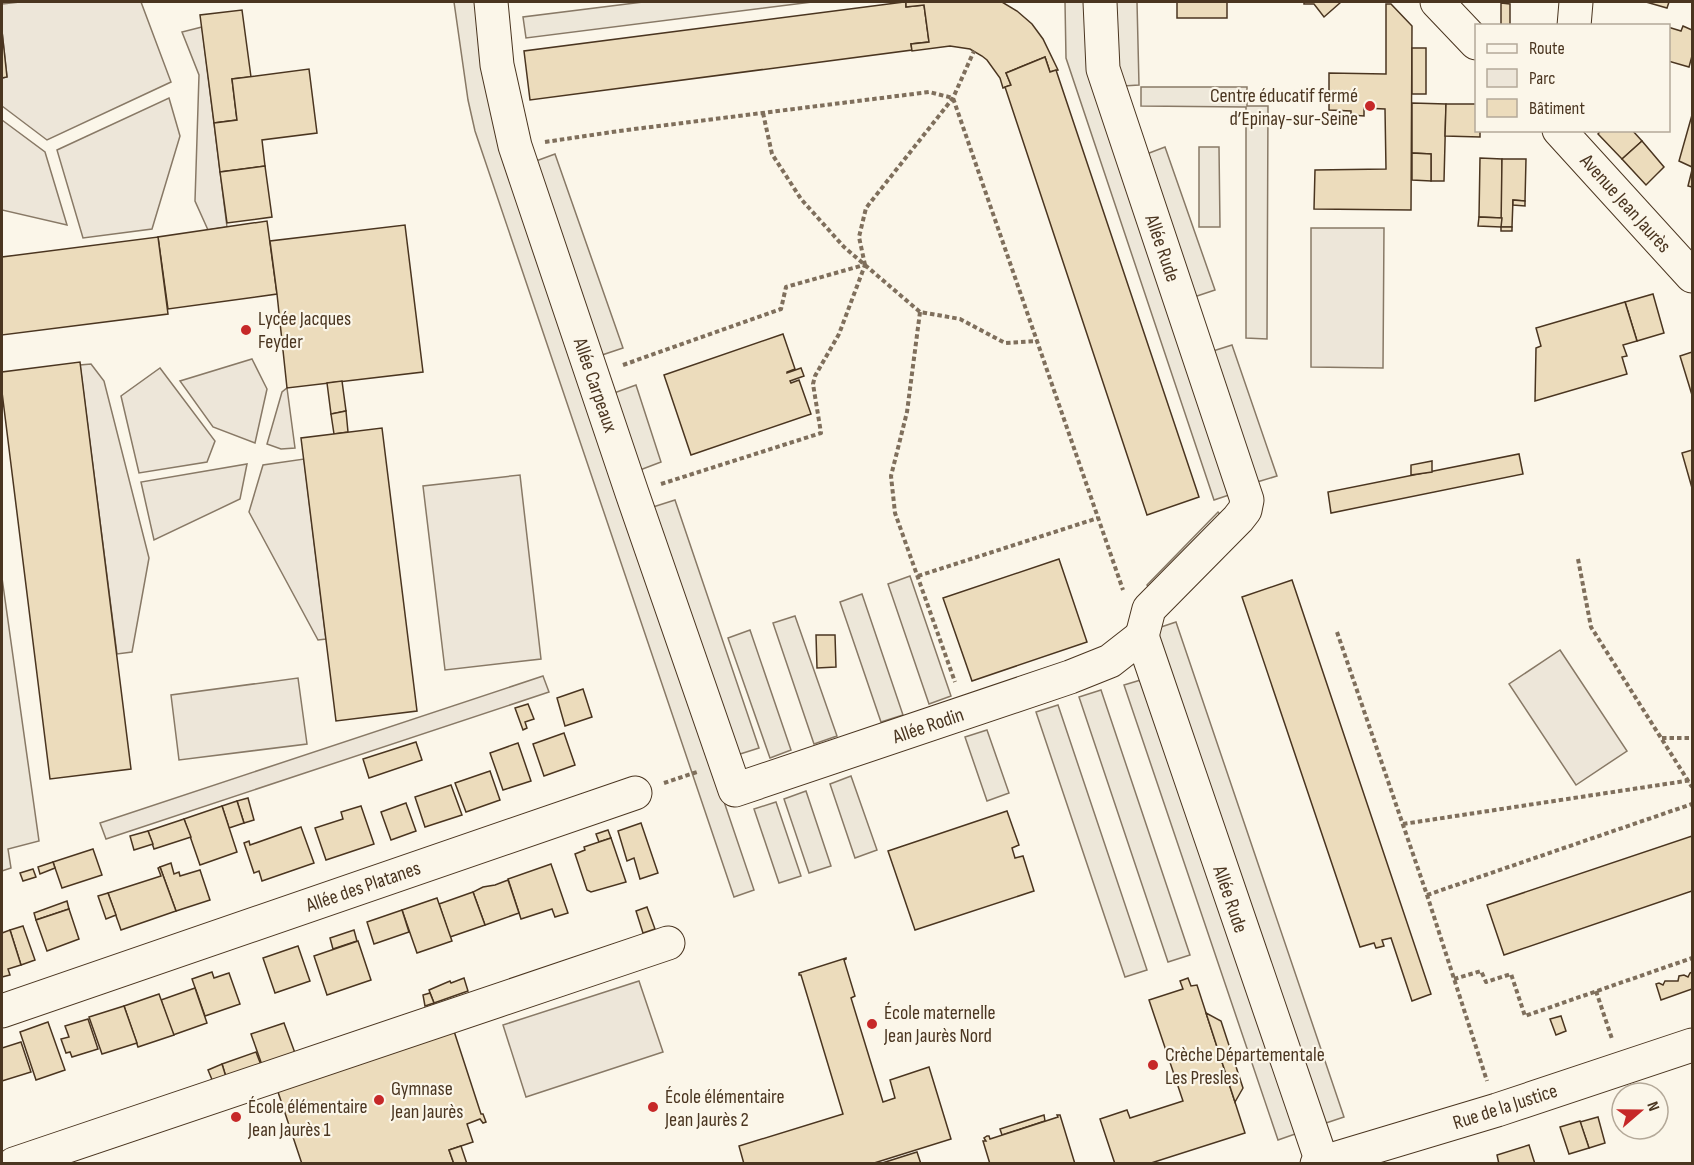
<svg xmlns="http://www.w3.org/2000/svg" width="1694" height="1165" viewBox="0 0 1694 1165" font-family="'Sofia Sans Condensed',sans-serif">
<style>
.green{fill:#ede6d9;stroke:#887966;stroke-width:1.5}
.parking{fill:#ede7d9;stroke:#887966;stroke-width:1.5}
.building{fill:#ecdcbc;stroke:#4a3520;stroke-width:1.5}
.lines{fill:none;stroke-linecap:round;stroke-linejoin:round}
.minor-casing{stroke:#4a3520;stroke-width:35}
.path{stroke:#7f6f5c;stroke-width:4;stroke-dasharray:4.5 3;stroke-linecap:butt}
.minor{stroke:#fbf6e9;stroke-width:33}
.poi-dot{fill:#c62828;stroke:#fbf6e9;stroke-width:2}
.labels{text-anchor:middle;stroke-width:4.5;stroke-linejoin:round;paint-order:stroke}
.poi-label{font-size:20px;fill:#4a3520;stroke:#fbf6e9;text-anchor:start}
.street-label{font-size:20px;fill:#4a3520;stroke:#fbf6e9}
</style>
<rect width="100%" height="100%" fill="#fbf6e9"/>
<g class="green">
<polygon points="20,2 141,2 171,82 47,140 2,106 2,78 7,77 2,31 2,4"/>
<polygon points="202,27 227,227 208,230 195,201 199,75 182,32"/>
<polygon points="169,98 180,136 152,229 83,238 57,150"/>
<polygon points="2,120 45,152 67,225 2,210"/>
<polygon points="1311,228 1384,228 1383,368 1311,367"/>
<polygon points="252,359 267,389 255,443 213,427 180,381"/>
<polygon points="91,364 104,381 149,558 132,652 117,654 80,365"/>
<polygon points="160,368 215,441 207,462 139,473 121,396"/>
<polygon points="287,388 295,448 281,449 267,444 282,392"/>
<polygon points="304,459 326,639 318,640 249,512 263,465"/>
<polygon points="247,464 240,499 154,540 141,482"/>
<polygon points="520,475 541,659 445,670 423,486"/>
<polygon points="1560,650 1627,751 1576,785 1509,684"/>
<polygon points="543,676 549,692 106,839 100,823"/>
<polygon points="298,678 307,744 179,760 171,695"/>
<polygon points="639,981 663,1052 526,1097 503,1025"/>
</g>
<g class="parking">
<polygon points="454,2 477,2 494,124 754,890 734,897 475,131 468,100"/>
<polygon points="643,2 812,2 526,38 523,17"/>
<polygon points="1065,2 1087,2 1232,494 1214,500 1066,58"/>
<polygon points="1114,2 1137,2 1139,85 1123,86 1115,63"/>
<polygon points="1141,87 1247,87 1247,106 1268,106 1267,339 1246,338 1246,107 1141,106"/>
<polygon points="1165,147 1215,290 1194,297 1144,155"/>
<polygon points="1199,147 1219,147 1220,227 1199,227"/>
<polygon points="555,154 623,348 602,355 536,161"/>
<polygon points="1232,345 1277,476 1257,482 1213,351"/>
<polygon points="636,385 661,462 640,470 614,393"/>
<polygon points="675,500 759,748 737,755 653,507"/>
<polygon points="1218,512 1225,520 1154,592 1147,585"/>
<polygon points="910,576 951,696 929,704 888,584"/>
<polygon points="2,578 39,841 8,849 11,868 2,871"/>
<polygon points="862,594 903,715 881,722 840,602"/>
<polygon points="795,616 837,736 814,744 773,623"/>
<polygon points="1176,622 1344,1117 1323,1124 1155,629"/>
<polygon points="750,630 791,750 770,758 728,638"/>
<polygon points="1144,679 1298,1133 1278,1140 1124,685"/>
<polygon points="1101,690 1190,955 1168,962 1079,697"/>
<polygon points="1058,705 1147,970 1125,977 1036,712"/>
<polygon points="987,730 1009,793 987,801 965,737"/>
<polygon points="851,776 877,850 855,858 830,784"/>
<polygon points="806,791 831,866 809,873 784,799"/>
<polygon points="776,802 801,876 779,883 754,809"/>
</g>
<g class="building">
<polygon points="904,2 906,2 906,7 924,5 929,42 911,44 912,50 530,100 524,51"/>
<polygon points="906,2 1002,2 1017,11 1032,24 1043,39 1058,70 1050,72 1045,57 1006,73 1011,85 1003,88 1000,78 987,60 982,56 970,49 950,46 912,51 911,44 929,42 924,5 906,7"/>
<polygon points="1177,2 1235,2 1227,2 1227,18 1177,18"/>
<polygon points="1304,2 1341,2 1324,17 1314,4 1304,4"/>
<polygon points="1646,2 1669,2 1667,8"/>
<polygon points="1501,3 1510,4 1510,26 1501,26"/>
<polygon points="1386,4 1391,4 1412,26 1411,210 1314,209 1315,170 1386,169 1385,109 1364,108 1364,116 1351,115 1351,111 1329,110 1329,73 1386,74"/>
<polygon points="242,10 251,77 232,79 237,120 214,123 200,15"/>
<polygon points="1683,26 1692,30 1692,56 1689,67 1668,61 1668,27 1681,31"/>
<polygon points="2,31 7,77 2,78"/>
<rect x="1412" y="48" width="14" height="46"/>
<polygon points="1045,57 1050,72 1056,70 1199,497 1147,515 1005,87 1011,85 1006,73"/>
<polygon points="309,69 317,133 262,140 265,166 220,172 214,123 237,120 232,79"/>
<polygon points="1412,103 1446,104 1444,181 1431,181 1431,154 1412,153"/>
<polygon points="1446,104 1476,104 1476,130 1480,130 1480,137 1445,136"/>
<polygon points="1692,115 1692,167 1679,161"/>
<polygon points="1601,130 1632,130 1642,141 1622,159 1598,134"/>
<polygon points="1642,141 1664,167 1646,185 1622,159"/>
<polygon points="1412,153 1431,154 1431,181 1412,180"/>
<polygon points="1480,158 1502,159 1502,218 1479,217"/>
<polygon points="1502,159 1526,159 1525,201 1513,200 1512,227 1501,227"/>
<polygon points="265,166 272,217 227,223 220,172"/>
<polygon points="1692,170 1692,187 1688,186"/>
<polygon points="1513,200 1525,201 1525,206 1513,205"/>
<polygon points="1479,217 1502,218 1501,227 1478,226"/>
<polygon points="267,221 277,294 168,309 158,237"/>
<polygon points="405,225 423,372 287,388 277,294 270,241"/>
<rect x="1501" y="227" width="11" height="4"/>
<polygon points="158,237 168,314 2,335 2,257"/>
<polygon points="1653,294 1664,333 1637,341 1625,302"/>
<polygon points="1625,302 1637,341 1623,345 1627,356 1622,357 1627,374 1535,401 1536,348 1541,346 1536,328"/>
<polygon points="783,334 795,369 787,372 787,373 801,368 804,376 790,381 791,383 799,380 811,414 691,455 664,375"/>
<polygon points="1692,352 1692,395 1680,356"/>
<polygon points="80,362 131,769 50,779 2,392 2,372"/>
<polygon points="342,381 346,411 331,414 327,383"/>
<polygon points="346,411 348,432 334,434 331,414"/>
<polygon points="382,428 417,711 336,721 301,438"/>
<polygon points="1692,450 1692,488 1682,453"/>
<polygon points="1519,454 1523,474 1331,513 1328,492"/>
<polygon points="1432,461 1432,472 1411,475 1411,465"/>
<polygon points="1059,559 1087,642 972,681 943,598"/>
<polygon points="1292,580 1431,994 1412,1001 1391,938 1382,940 1384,946 1376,948 1374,943 1360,947 1242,597"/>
<polygon points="816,635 835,635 836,667 817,668"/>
<polygon points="583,689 592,717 565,726 557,698"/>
<polygon points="528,704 534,719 525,722 527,728 523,730 515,708"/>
<polygon points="564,733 575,765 544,776 533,744"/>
<polygon points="416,742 422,760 369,778 363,759"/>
<polygon points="518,743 531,781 503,790 490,753"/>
<polygon points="490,771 500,800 466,812 455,783"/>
<polygon points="451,785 462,815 425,827 415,797"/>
<polygon points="248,798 254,820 244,823 237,801"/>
<polygon points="237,801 244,823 229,828 222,806"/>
<polygon points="406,803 416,831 391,840 381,812"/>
<polygon points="222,806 237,852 200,865 184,819"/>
<polygon points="361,806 374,844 326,860 315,828 343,819 341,812"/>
<polygon points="1007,811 1019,845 1012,848 1015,858 1023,856 1034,891 915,930 888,851"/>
<polygon points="184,819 191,837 154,849 148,831"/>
<polygon points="641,823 658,873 640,879 634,858 627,861 618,831"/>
<polygon points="301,827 314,863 262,881 259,871 254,873 244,843 249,841 250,845"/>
<polygon points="608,830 611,838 599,842 596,834"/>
<polygon points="148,831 153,844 134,850 130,836"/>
<polygon points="1692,836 1692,891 1504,955 1487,905"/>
<polygon points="611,838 626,882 591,892 587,890 575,854 585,850 584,847"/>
<polygon points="93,849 102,875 62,888 53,862"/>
<polygon points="53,862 55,868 40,874 38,867"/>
<polygon points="171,863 174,874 179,872 180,876 200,870 210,900 176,911 160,867"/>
<polygon points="551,864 568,913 555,917 552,909 521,919 508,879"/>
<polygon points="160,867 176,911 121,930 108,893 161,876 158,868"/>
<polygon points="33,869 36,877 23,881 20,873"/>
<polygon points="508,880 519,913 485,925 473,892 483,887 495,885"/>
<polygon points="473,892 485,925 450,937 439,904"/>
<polygon points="108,893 116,915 106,919 98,896"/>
<polygon points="437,898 452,941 417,953 402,910"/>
<polygon points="67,901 69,909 36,920 34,913"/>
<polygon points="647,907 655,929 643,933 636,911"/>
<polygon points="69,909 79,939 47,951 36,920"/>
<polygon points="402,910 409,932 374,944 367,922"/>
<polygon points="23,926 35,960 21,965 10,930"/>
<polygon points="10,930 21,965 8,969 10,975 2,977 2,933"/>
<polygon points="354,930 357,941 333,949 330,938"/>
<polygon points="358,941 371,980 327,995 314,956"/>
<polygon points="298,946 310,981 275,993 263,958"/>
<polygon points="846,958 846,959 844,960 855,996 851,998 883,1102 895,1098 890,1080 929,1067 951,1139 871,1164 744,1164 739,1146 843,1114 801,975 799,975 799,973"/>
<polygon points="212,972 214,978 229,973 240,1004 205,1016 192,979"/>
<polygon points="1692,972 1692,989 1661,1000 1656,984 1659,983 1663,985 1665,981 1678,981 1679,976 1684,975 1688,977 1690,973"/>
<polygon points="464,978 468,991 434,1003 429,990 450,981 451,983"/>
<polygon points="1188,978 1191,986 1197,985 1245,1133 1148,1164 1115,1164 1100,1119 1127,1110 1130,1118 1183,1101 1149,1000 1183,989 1180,981"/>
<polygon points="195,988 207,1023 173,1035 161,1000"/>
<polygon points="430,993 434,1003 425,1006 423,995"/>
<polygon points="159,994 174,1035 138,1047 124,1006"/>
<polygon points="124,1006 137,1043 102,1054 89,1017"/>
<polygon points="1206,1013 1221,1021 1243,1088 1235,1102"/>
<polygon points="1561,1016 1566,1031 1556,1035 1550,1019"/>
<polygon points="88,1019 98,1049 72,1057 70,1052 66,1053 61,1039 69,1037 65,1026"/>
<polygon points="48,1022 65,1070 36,1080 20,1032"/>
<polygon points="284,1023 295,1053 262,1065 251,1034"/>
<polygon points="452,1025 481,1114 483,1114 486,1122 483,1123 480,1119 467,1124 473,1142 449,1150 454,1164 302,1164 276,1086"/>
<polygon points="21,1042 31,1072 2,1081 2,1048"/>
<polygon points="256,1052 261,1065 226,1077 222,1064"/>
<polygon points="222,1064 226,1077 213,1082 208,1070"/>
<polygon points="1044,1115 1045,1121 1002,1135 1000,1129"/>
<polygon points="1057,1115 1060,1115 1075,1164 990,1164 983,1141 986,1141 984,1138 987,1136 989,1136 990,1139 1058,1117"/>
<polygon points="1598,1117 1605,1143 1589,1148 1580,1122"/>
<polygon points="1580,1121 1589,1148 1569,1154 1560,1127"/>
<polygon points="1529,1145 1535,1164 1499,1164 1497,1155"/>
<polygon points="461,1146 467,1164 454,1164 449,1150"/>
<polygon points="917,1152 921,1164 879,1164"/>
</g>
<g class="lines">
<defs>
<g id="minor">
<polyline points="491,2 497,65 515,146 632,493 735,790 1070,677 1110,661 1142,636"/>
<polyline points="1100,2 1103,69 1247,500 1245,510 1238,519 1149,609 1142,636"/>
<polyline points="1437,2 1476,43"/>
<polyline points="1574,26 1576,2"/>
<polyline points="1559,130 1692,276"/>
<polyline points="1142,636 1322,1162"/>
<polyline points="2,1011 635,793"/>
<polyline points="14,1164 668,943"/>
<polyline points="1317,1164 1497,1110 1692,1045"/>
</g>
</defs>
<use href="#minor" class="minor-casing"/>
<g class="path">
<polyline points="763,113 772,154 801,199 844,247 865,265 859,237 866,208 953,98 974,51"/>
<polyline points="545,142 619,131 929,92 953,98 1123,590"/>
<polyline points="865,265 920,312 960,319 1005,343 1038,341"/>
<polyline points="920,312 907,412 891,476 895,513 955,682"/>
<polyline points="623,365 781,309 786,287 864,265"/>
<polyline points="661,484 821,433 813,384 815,376 839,334 865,265"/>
<polyline points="1578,559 1591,627 1692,787"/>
<polyline points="918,576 1098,518"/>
<polyline points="1337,632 1427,895 1487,1081"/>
<polyline points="1662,738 1692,738"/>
<polyline points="664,783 697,772"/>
<polyline points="1403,824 1692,780"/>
<polyline points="1427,895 1692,804"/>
<polyline points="1454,979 1481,971 1486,982 1511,974 1525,1016 1692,958"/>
<polyline points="1596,991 1612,1039"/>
</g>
<use href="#minor" class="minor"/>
</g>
<g class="poi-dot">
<circle cx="1370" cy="106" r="6"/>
<circle cx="246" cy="330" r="6"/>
<circle cx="872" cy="1024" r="6"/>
<circle cx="1153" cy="1065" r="6"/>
<circle cx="379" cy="1100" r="6"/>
<circle cx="653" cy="1107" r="6"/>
<circle cx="236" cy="1117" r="6"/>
</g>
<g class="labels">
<g class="poi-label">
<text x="1358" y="102" text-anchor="end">Centre éducatif fermé<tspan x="1358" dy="23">d’Epinay-sur-Seine</tspan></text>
<text x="258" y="325">Lycée Jacques<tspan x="258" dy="23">Feyder</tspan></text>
<text x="884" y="1019">École maternelle<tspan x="884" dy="23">Jean Jaurès Nord</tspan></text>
<text x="1165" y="1061">Crèche Départementale<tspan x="1165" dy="23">Les Presles</tspan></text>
<text x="391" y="1095">Gymnase<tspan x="391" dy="23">Jean Jaurès</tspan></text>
<text x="665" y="1103">École élémentaire<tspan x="665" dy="23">Jean Jaurès 2</tspan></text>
<text x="248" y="1113">École élémentaire<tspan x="248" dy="23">Jean Jaurès 1</tspan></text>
</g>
<g class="street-label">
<text transform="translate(1626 203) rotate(48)" y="7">Avenue Jean Jaurès</text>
<text transform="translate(1163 248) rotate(71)" y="7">Allée Rude</text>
<text transform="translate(596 385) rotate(71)" y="7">Allée Carpeaux</text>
<text transform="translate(928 725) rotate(-19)" y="7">Allée Rodin</text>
<text transform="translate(363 886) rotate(-19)" y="7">Allée des Platanes</text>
<text transform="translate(1231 899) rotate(71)" y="7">Allée Rude</text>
<text transform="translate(1505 1106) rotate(-18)" y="7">Rue de la Justice</text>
</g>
</g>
<rect width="1694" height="1165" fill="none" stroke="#4a3520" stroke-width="6"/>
<rect x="1475" y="24" width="195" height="108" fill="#fbf6e9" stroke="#b4a999" stroke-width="1.5"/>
<rect x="1487" y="44" width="30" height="9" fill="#fbf6e9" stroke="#b4a999" stroke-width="1.5"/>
<text x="1529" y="54" font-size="18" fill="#4a3520">Route</text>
<rect x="1487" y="69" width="30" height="18" fill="#ede6d9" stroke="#b4a999" stroke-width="1.5"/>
<text x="1529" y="84" font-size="18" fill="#4a3520">Parc</text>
<rect x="1487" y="99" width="30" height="18" fill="#ecdcbc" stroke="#b4a999" stroke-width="1.5"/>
<text x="1529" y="114" font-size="18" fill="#4a3520">Bâtiment</text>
<g transform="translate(1640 1111) rotate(70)"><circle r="28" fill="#fbf6e9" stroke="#b4a999" stroke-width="1.5"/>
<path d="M0-4.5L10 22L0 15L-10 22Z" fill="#c62828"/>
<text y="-9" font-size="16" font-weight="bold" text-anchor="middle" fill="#4a3520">N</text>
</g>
</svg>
